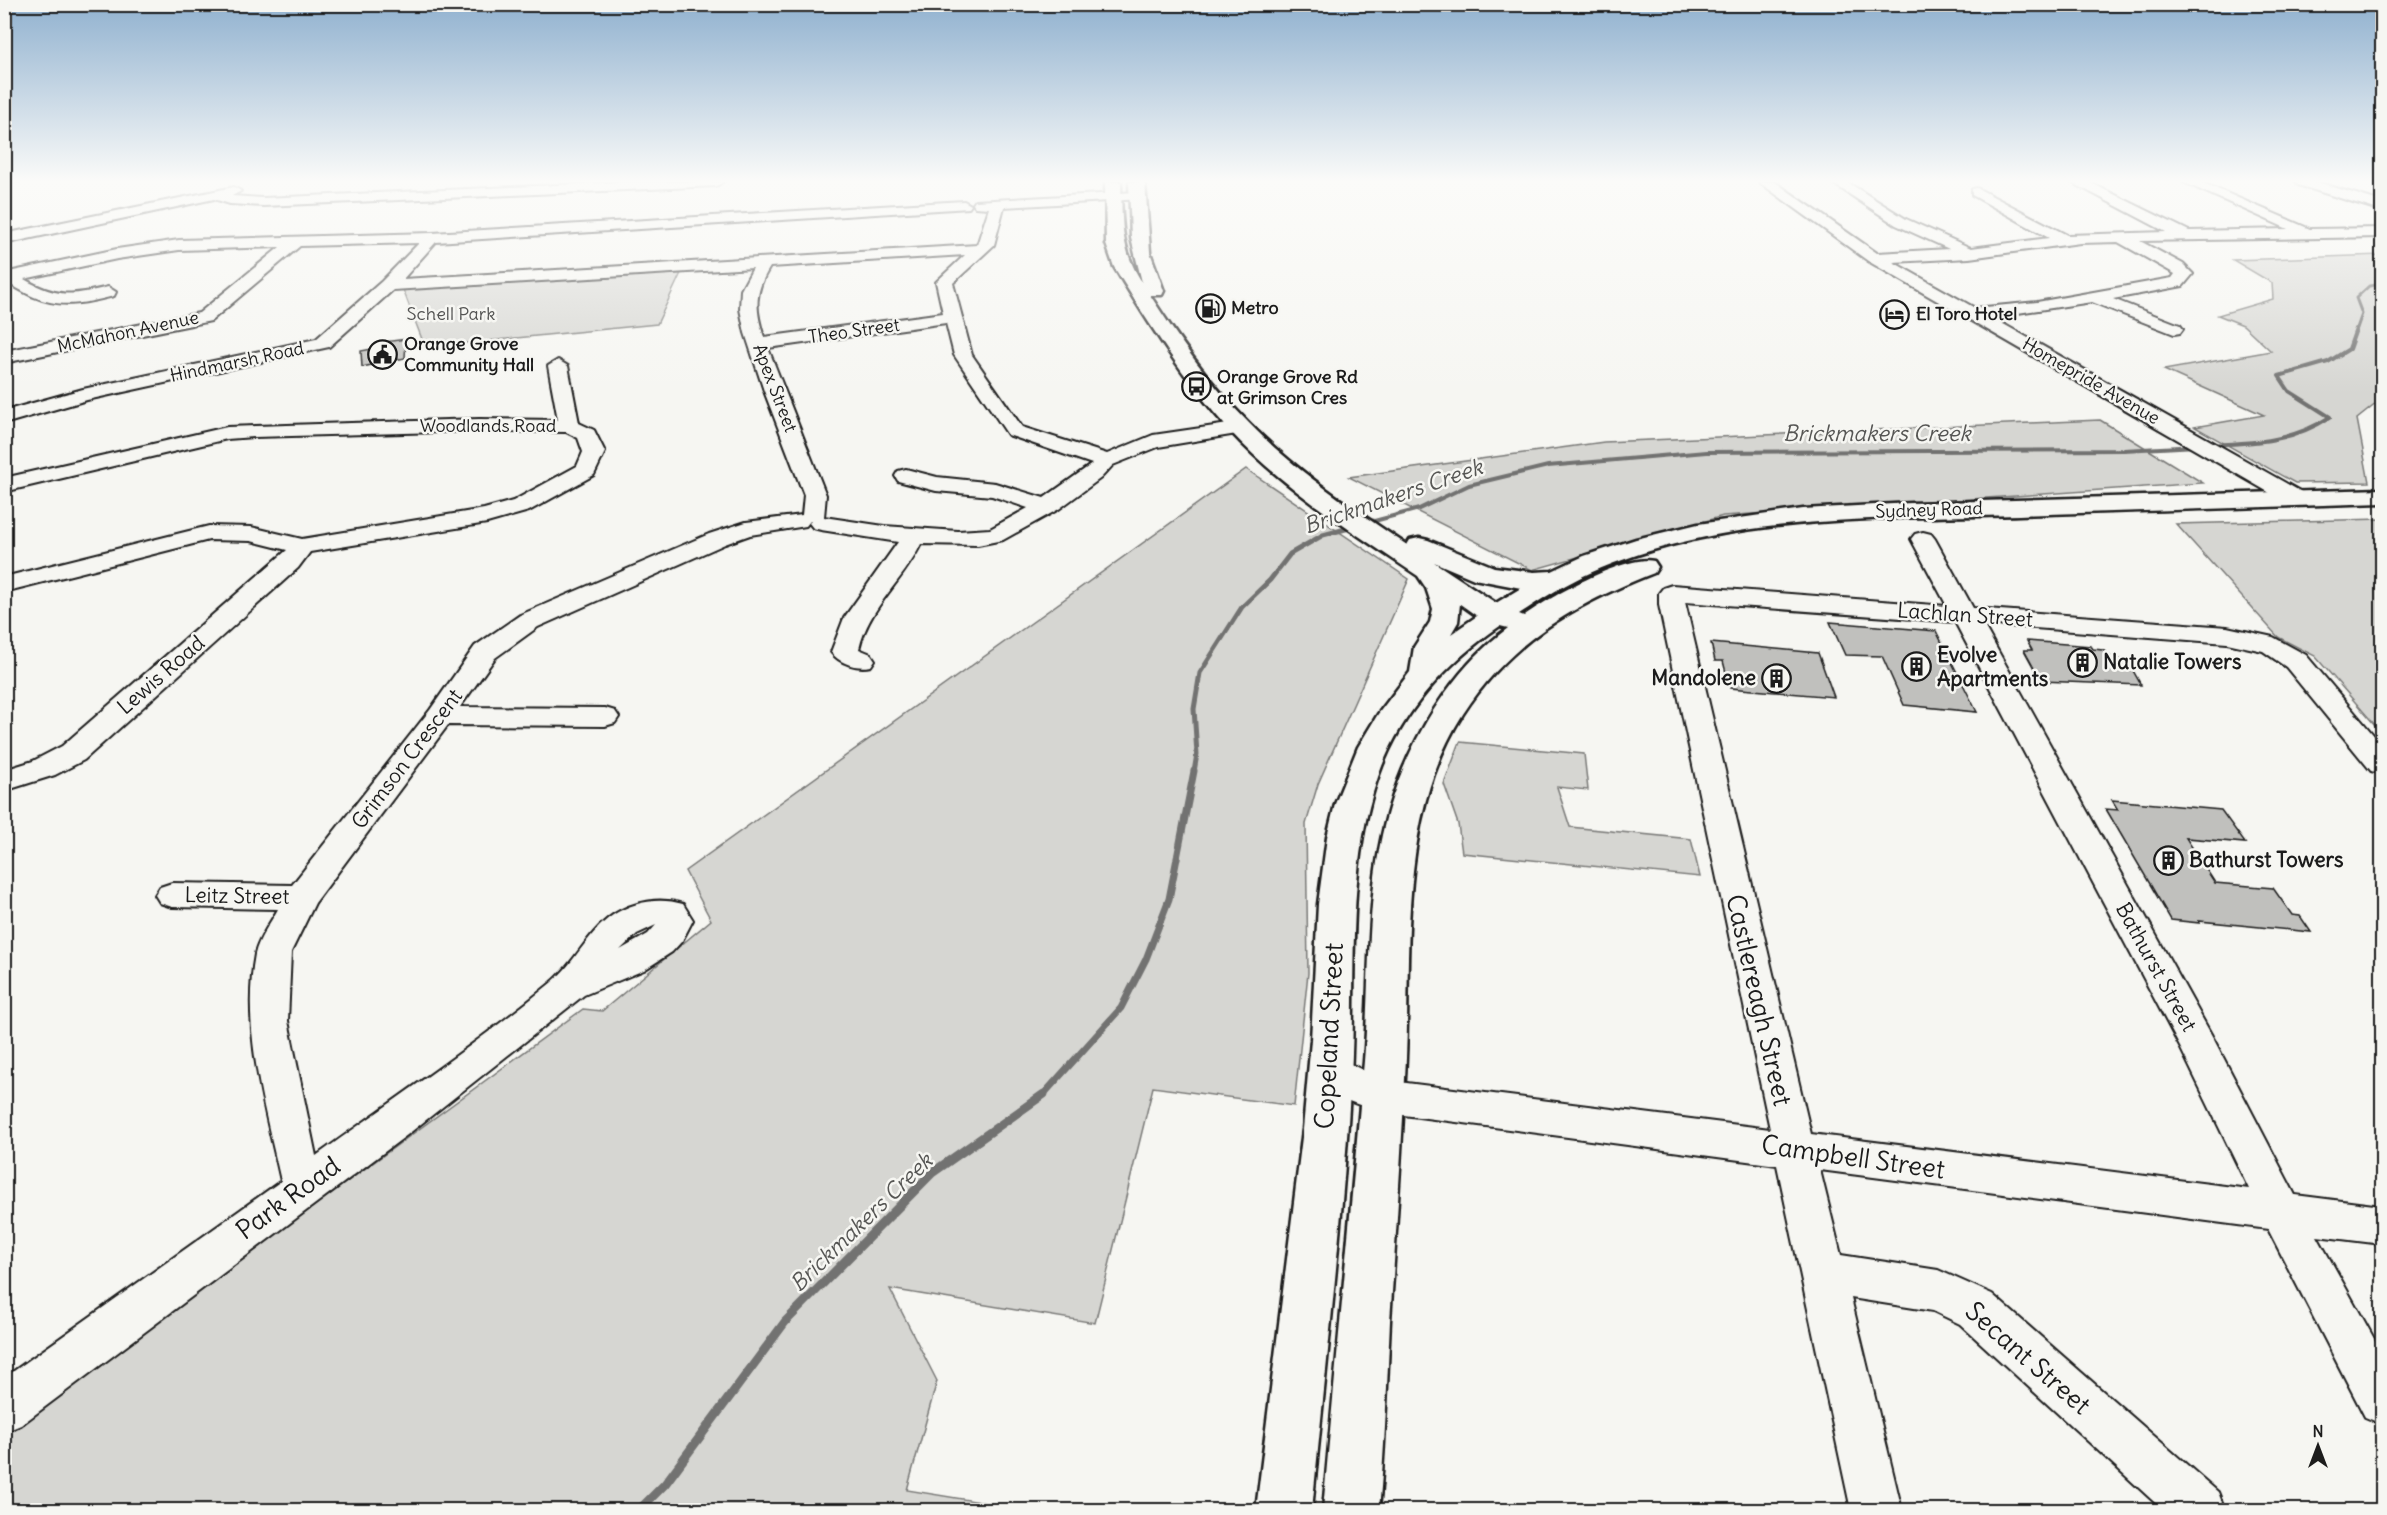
<svg xmlns="http://www.w3.org/2000/svg" width="2387" height="1515" viewBox="0 0 2387 1515" font-family="Delius,sans-serif">
<style>
.green{fill:#d6d6d2;stroke:#797977;stroke-width:1.5}
.lines{fill:none;stroke-linecap:round;stroke-linejoin:round}
.stream-far4{stroke:#727271;stroke-width:3}
.stream-far3{stroke:#727271;stroke-width:4}
.stream-far2{stroke:#727271;stroke-width:5}
.stream-far1{stroke:#727271;stroke-width:7}
.stream{stroke:#727271;stroke-width:9}
.building{fill:#c0c0bd;stroke:#1c1c1c;stroke-width:1.5}
.minor-casing{stroke:#1c1c1c;stroke-width:4}
.highway-casing{stroke:#1c1c1c;stroke-width:5}
.minor{fill:#f6f6f2;fill-rule:evenodd}
.highway{fill:#f6f6f2;fill-rule:evenodd}
.labels{text-anchor:middle;stroke-width:5;stroke-linejoin:round;paint-order:stroke}
.far-poi-label{font-size:18px;font-weight:bold;fill:#1c1c1c;stroke:#f6f6f2;text-anchor:start}
.far-park-label{font-size:18px;fill:#545453;stroke:#f6f6f2}
.far-street-label{font-size:18px;fill:#1c1c1c;stroke:#f6f6f2}
.street-label{font-size:21px;fill:#1c1c1c;stroke:#f6f6f2}
.poi-label{font-size:21px;font-weight:bold;fill:#1c1c1c;stroke:#f6f6f2;text-anchor:start}
.water-label{font-size:22px;font-style:italic;fill:#565654;stroke:#f6f6f2}
.near-street-label{font-size:26px;fill:#1c1c1c;stroke:#f6f6f2}
</style>
<rect width="100%" height="100%" fill="#f6f6f2"/>
<filter id="ink" filterUnits="userSpaceOnUse"><feTurbulence type="fractalNoise" baseFrequency=".0167" numOctaves="2"/><feDisplacementMap in="SourceGraphic" scale="12" xChannelSelector="R" yChannelSelector="G"/><feConvolveMatrix kernelMatrix="1 2 1 2 8 2 1 2 1" color-interpolation-filters="sRGB"/></filter>
<g filter="url(#ink)">
<g class="green">
<polygon points="2382,255 2382,399 2357,419 2369,482 2295,483 2195,427 2264,415 2164,370 2271,351 2243,325 2218,315 2273,299 2272,283 2233,260"/>
<polygon points="682,271 657,324 425,347 402,287"/>
<polygon points="2100,420 2203,483 1723,516 1532,570 1349,477 1604,442"/>
<polygon points="1246,469 1409,579 1318,784 1306,824 1308,973 1294,1106 1153,1087 1095,1323 890,1289 937,1381 907,1490 1029,1510 5,1510 4,1433 583,1009 602,1011 711,920 685,871"/>
<polygon points="2382,519 2382,733 2315,656 2278,637 2176,524"/>
<polygon points="1460,742 1584,754 1588,790 1557,787 1570,827 1691,839 1700,877 1462,853 1458,824 1444,784"/>
</g>
<g class="lines">
<g class="stream-far4">
<polyline points="4,185 18,182"/>
<polyline points="2356,331 2362,314 2356,298 2369,286 2382,284"/>
</g>
<g class="stream-far3">
<path d="M2210,445C2254,443 2292,442 2330,417L2289,391L2279,376L2328,362L2349,349L2356,329"/>
<polyline points="1367,523 1419,509 1469,485 1548,466 1706,452 2124,450 2197,446"/>
</g>
<g class="stream-far2">
<polyline points="1366,523 1373,521"/>
<polyline points="1194,772 1197,754 1194,709 1200,673 1242,607 1270,580 1290,554 1323,535 1353,527"/>
</g>
<polyline class="stream-far1" points="1042,1096 1121,1008 1146,959 1169,899 1194,771"/>
<polyline class="stream" points="639,1510 665,1484 785,1322 932,1173 1044,1094"/>
</g>
<g class="building">
<polygon points="406,339 405,358 362,367 361,351 377,348 377,343"/>
<polygon points="1830,622 1936,631 1977,712 1904,705 1882,656 1845,655"/>
<polygon points="2027,641 2091,646 2093,649 2103,650 2113,659 2127,660 2141,685 2041,681 2024,650 2032,650"/>
<polygon points="1711,643 1818,653 1834,697 1730,688 1723,661 1715,661"/>
<polygon points="2112,800 2221,810 2245,843 2186,838 2215,883 2273,888 2292,915 2300,916 2311,932 2199,921 2200,923 2171,920 2106,809 2118,810"/>
</g>
<g class="lines">
<defs>
<g id="minor">
<polygon points="625,182 723,182 716,186 263,206 230,204 214,199 4,244 4,234 234,187 241,191 232,196 263,198"/>
<path d="M1759,182H1775L1877,253L1949,249L1896,225L1831,182H1847L1906,219L1971,248L2049,238L1972,195V189L1977,188L2067,235L2166,232L2071,182H2089L2189,231L2288,229L2183,182H2201L2310,229L2382,228V237L2140,241L2183,264L2193,274L2183,286L2113,299L2180,325L2183,329L2180,333L2174,334L2092,302L1991,317L2305,494L2308,499L2305,504H2289L1868,261ZM2118,242L2175,274L2172,278L2037,302L1975,308L1893,262L1969,258L2080,243Z"/>
<polygon points="2296,182 2317,182 2382,202 2382,211 2298,185"/>
<path d="M1137,192L1142,193V199L1004,207L994,245L953,283L972,355L1022,427L1107,454L1153,435L1242,422L1249,424L1252,428L1249,432L1158,447L1113,465L1101,478L1059,509L1003,540L978,545L921,544C903,582 869,606 859,649L871,654L875,660L871,666C857,669 840,664 831,652L844,618L898,542L821,530L813,528L809,523L811,521H810L806,526L750,535L725,544L538,627L495,658L460,707L605,708L615,711L619,717L615,723L605,726L448,725L315,903L291,952L288,1021L316,1156C395,1099 477,1044 552,982C575,963 588,932 613,915C634,901 660,897 683,904L693,920L682,941L672,952L644,970L584,995L407,1135L21,1425L4,1432V1378L281,1181C265,1108 241,1029 255,954C258,939 271,922 278,909L172,907L160,903L155,895L160,887L172,883L292,885L430,710L475,646L520,615L709,534L746,522L802,515L804,495L764,391L745,333L740,309L741,290L753,268L393,290L329,347L87,400L4,424V411L83,389L316,339L382,281L419,243L300,246L211,321L4,363V351L199,313L280,247L179,250L117,259L24,279C57,298 72,296 108,287L116,292L114,296C86,303 62,309 34,297C24,293 14,285 4,283V273L117,249L179,240L432,233L964,201L971,205L969,208L436,242L403,279L977,245L989,208L975,207L973,204L975,201ZM965,255L936,282L943,313L764,337C755,309 754,292 770,267ZM946,323L954,355L1008,435L1092,464L1044,498L995,483L937,477L906,469L898,471L895,476L898,481L936,491L992,496L1028,508L990,529L958,531L884,526L824,517L826,495L768,348ZM656,925L648,934L620,950L637,934Z"/>
<polygon points="558,360 568,366 579,423 594,430 605,452 594,475 529,511 487,523 310,552 298,568 84,760 55,775 4,791 4,770 33,761 62,746 287,550 251,541 209,540 4,592 4,577 209,526 251,527 302,539 484,509 513,501 577,466 583,452 578,438 566,432 479,431 254,437 227,439 4,492 4,478 227,427 479,419 558,420 548,366"/>
<path d="M1923,532L1931,534L1935,539L1973,608L2227,627L2273,637L2306,655L2382,745V774L2371,771L2286,667L2263,651L2227,643L1983,624L2211,1034L2295,1195L2382,1206V1244L2317,1236L2382,1353V1424L2365,1417L2268,1229L1820,1170L1841,1255L1938,1270L1992,1294L2218,1492L2225,1510H2163L1960,1324L1933,1311L1851,1298L1902,1510H1851L1777,1165L1381,1112C1356,1104 1323,1095 1311,1070L1316,1059L1330,1054L1383,1080L1770,1129L1659,605V593L1663,588L1672,585L1947,606L1911,539L1915,534ZM1685,602L1955,622L2180,1047L2249,1189L1811,1134Z"/>
</g>
<path id="highway" d="M1105,182H1121C1122,220 1120,249 1142,282L1131,238L1129,182H1145L1150,252L1164,291L1162,295H1150C1179,340 1210,384 1248,422C1294,470 1352,508 1407,545L1410,540L1419,538L1428,540L1494,567L1534,572L1552,571L1584,556L1636,539L1698,524L1803,509L1911,503L2382,489V503C2261,507 2140,511 2019,515C1877,519 1723,514 1590,573C1565,584 1542,599 1519,614L1524,616C1548,598 1625,554 1654,561L1658,567L1654,573C1575,604 1510,641 1463,714C1398,816 1411,943 1406,1058C1402,1146 1396,1234 1390,1321C1387,1384 1385,1448 1379,1510H1323C1336,1360 1351,1211 1364,1061C1371,979 1365,887 1389,808C1409,741 1451,670 1508,628L1500,626C1445,664 1400,713 1378,777C1345,872 1357,976 1351,1075C1343,1220 1326,1365 1312,1510H1256L1303,1129L1311,1040L1318,904L1327,837L1335,804L1358,747L1378,714L1410,672L1414,647L1430,622L1433,609L1426,588L1418,576C1353,532 1283,488 1230,431C1185,381 1149,324 1114,267L1106,244ZM1434,562L1474,579L1521,588L1496,603ZM1460,604L1477,616L1451,634L1458,622Z"/>
</defs>
<use href="#minor" class="minor-casing"/>
<use href="#highway" class="highway-casing"/>
<use href="#minor" class="minor"/>
<use href="#highway" class="highway"/>
</g>
</g>
<linearGradient id="sky" x2="0" y2="1"><stop stop-color="#90b1cf"/><stop offset="0.46" stop-color="#fbfbf9"/><stop offset="1" stop-color="#fbfbf9" stop-opacity="0"/></linearGradient>
<rect width="2387" height="394" fill="url(#sky)"/>
<defs>
<symbol id="fuel-ring" viewBox="-11 -11 22 22"><circle r="9.5" fill="#f6f6f2" stroke="#1c1c1c" stroke-width="1.5"/><path d="M-5.5-6h7V0h2V4h1.3V-2.5L3-4.5l.8-.8L6-3V5H2.5V1h-1V6h-7ZM-4.2-4.7v3.2H.2V-4.7Z" fill="#1c1c1c"/></symbol>
<symbol id="hotel-ring" viewBox="-11 -11 22 22"><circle r="9.5" fill="#f6f6f2" stroke="#1c1c1c" stroke-width="1.5"/><path d="M-6-4.5h1.5V1H6V5H4.5V3h-9V5H-6ZM-4 0a1.8 1.8 0 1 1 3.6 0ZM.5 0V-2.5h3Q6-2.5 6 0Z" fill="#1c1c1c"/></symbol>
<symbol id="civic-ring" viewBox="-11 -11 22 22"><circle r="9.5" fill="#f6f6f2" stroke="#1c1c1c" stroke-width="1.5"/><path d="M-.6-6.5H3V-4.5H.6V-3L4-1V1h2V6H-6V1h2V-1L-.6-3ZM-1.2 2.5V6h2.4V2.5Z" fill="#1c1c1c"/></symbol>
<symbol id="bus-ring" viewBox="-11 -11 22 22"><circle r="9.5" fill="#f6f6f2" stroke="#1c1c1c" stroke-width="1.5"/><path d="M-5-6H5V4H4V6H2V4H-2V6H-4V4H-5ZM-3.5-4V0h7V-4ZM-3.5 1.2v1.5H-2V1.2ZM2 1.2v1.5H3.5V1.2Z" fill="#1c1c1c"/></symbol>
<symbol id="building-ring" viewBox="-11 -11 22 22"><circle r="9.5" fill="#f6f6f2" stroke="#1c1c1c" stroke-width="1.5"/><path d="M-4-6H4V6H1V3H-1V6H-4ZM-2.5-4.3h1.7v1.8h-1.7ZM.8-4.3h1.7v1.8H.8ZM-2.5-1h1.7V.8h-1.7ZM.8-1h1.7V.8H.8Z" fill="#1c1c1c"/></symbol>
</defs>
<g fill-rule="evenodd">
<use href="#fuel-ring" x="1194" y="292" width="33" height="33"/>
<use href="#hotel-ring" x="1878" y="298" width="33" height="33"/>
<use href="#civic-ring" x="366" y="338" width="33" height="33"/>
<use href="#bus-ring" x="1180" y="370" width="33" height="33"/>
<use href="#building-ring" x="2066" y="646" width="33" height="33"/>
<use href="#building-ring" x="1900" y="650" width="33" height="33"/>
<use href="#building-ring" x="1760" y="662" width="33" height="33"/>
<use href="#building-ring" x="2152" y="844" width="33" height="33"/>
</g>
<g class="labels">
<g class="far-poi-label">
<text x="1231" y="314">Metro</text>
<text x="1916" y="320">El Toro Hotel</text>
<text x="404" y="350">Orange Grove<tspan x="404" dy="21">Community Hall</tspan></text>
<text x="1217" y="383">Orange Grove Rd<tspan x="1217" dy="21">at Grimson Cres</tspan></text>
</g>
<g class="far-park-label">
<text x="451" y="320">Schell Park</text>
</g>
<g class="far-street-label">
<text transform="translate(854 331) rotate(-8)" y="6">Theo Street</text>
<text transform="translate(128 332) rotate(-12)" y="6">McMahon Avenue</text>
<text transform="translate(237 362) rotate(-12)" y="6">Hindmarsh Road</text>
<text transform="translate(2091 381) rotate(30)" y="6">Homepride Avenue</text>
<text transform="translate(775 388) rotate(69)" y="6">Apex Street</text>
<text x="488" y="432">Woodlands Road</text>
<text transform="translate(1929 510) rotate(-2)" y="6">Sydney Road</text>
</g>
<g class="street-label">
<text transform="translate(1965 615) rotate(4)" y="7">Lachlan Street</text>
<text transform="translate(161 675) rotate(-41)" y="7">Lewis Road</text>
<text transform="translate(407 759) rotate(-53)" y="7">Grimson Crescent</text>
<text transform="translate(237 896) rotate(1)" y="7">Leitz Street</text>
<text transform="translate(2156 967) rotate(61)" y="7">Bathurst Street</text>
</g>
<g class="poi-label">
<text x="1937" y="662">Evolve<tspan x="1937" dy="24">Apartments</tspan></text>
<text x="2103" y="669">Natalie Towers</text>
<text x="1756" y="685" text-anchor="end">Mandolene</text>
<text x="2189" y="867">Bathurst Towers</text>
</g>
<g class="water-label">
<text x="1877" y="441">Brickmakers Creek</text>
<text transform="translate(1393 496) rotate(-19)" y="8">Brickmakers Creek</text>
<text transform="translate(861 1222) rotate(-44)" y="8">Brickmakers Creek</text>
</g>
<g class="near-street-label">
<text transform="translate(1759 1000) rotate(77)" y="9">Castlereagh Street</text>
<text transform="translate(1329 1036) rotate(-87)" y="9">Copeland Street</text>
<text transform="translate(1853 1157) rotate(8)" y="9">Campbell Street</text>
<text transform="translate(288 1198) rotate(-36)" y="9">Park Road</text>
<text transform="translate(2028 1358) rotate(41)" y="9">Secant Street</text>
</g>
</g>
<rect width="2387" height="1515" fill="none" stroke="#f6f6f2" stroke-width="24"/>
<rect x="12" y="12" width="2363" height="1491" fill="none" stroke="#1c1c1c" stroke-width="2" filter="url(#ink)"/>
<g transform="translate(2318 1446)" stroke="#f6f6f2" stroke-width="4.5" paint-order="stroke">
<path d="M0-4.5L10 22L0 15L-10 22Z" fill="#1c1c1c"/>
<text y="-9" font-size="16" font-weight="bold" text-anchor="middle" fill="#1c1c1c">N</text>
</g>
</svg>
